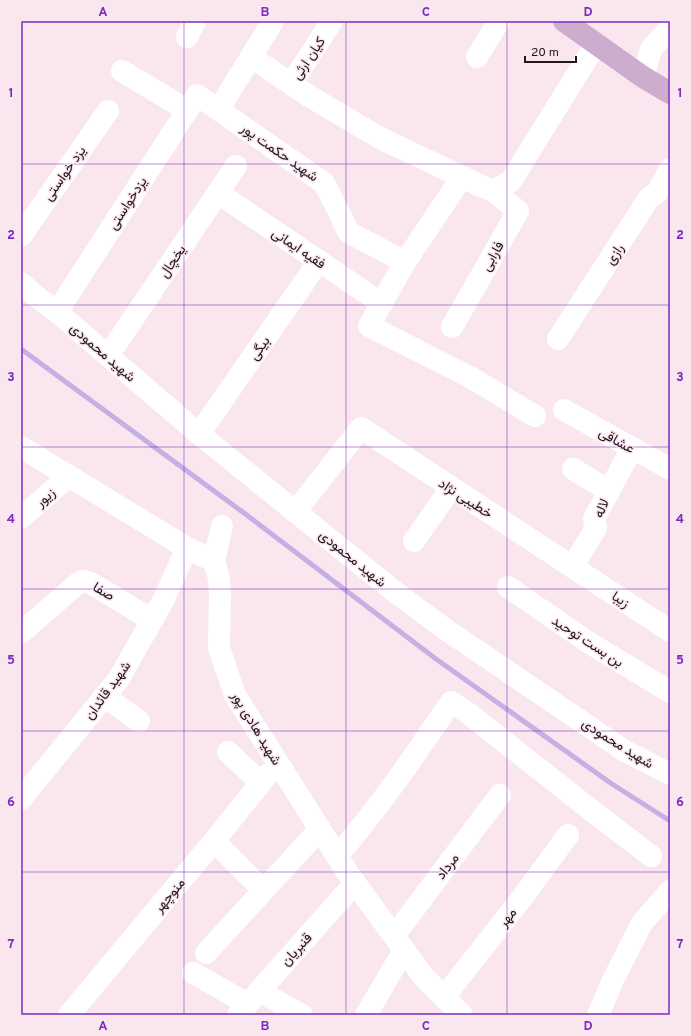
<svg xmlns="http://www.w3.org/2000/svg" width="691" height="1036" viewBox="0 0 691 1036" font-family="Overpass,Vazirmatn,sans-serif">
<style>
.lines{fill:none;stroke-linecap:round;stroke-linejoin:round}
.stream{stroke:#c5b0e5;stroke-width:5}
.minor{stroke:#fff;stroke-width:22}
.major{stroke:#cdadce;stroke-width:22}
.grid{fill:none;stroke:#7b2cbf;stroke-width:1;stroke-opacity:0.55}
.labels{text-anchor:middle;stroke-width:3;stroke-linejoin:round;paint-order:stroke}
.street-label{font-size:14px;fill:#1e171b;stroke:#fae6ef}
.neatline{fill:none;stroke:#7b2cbf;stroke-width:1.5}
.grid-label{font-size:13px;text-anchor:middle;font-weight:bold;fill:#7b2cbf}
</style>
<rect width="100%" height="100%" fill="#fae6ef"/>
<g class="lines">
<polyline class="stream" points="21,349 244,513 436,659 612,784 670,821"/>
<g class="minor">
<polyline points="187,37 195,21"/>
<polyline points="251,57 309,96 380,138 479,185 494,191 511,181 596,44"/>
<polyline points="477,57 499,21"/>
<polyline points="122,71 187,110"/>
<polyline points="643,77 651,49 670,28"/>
<polyline points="291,84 332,21"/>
<polyline points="219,109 273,21"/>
<polyline points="462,177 405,262 369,326 470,377 535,416"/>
<polyline points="218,193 381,303"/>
<polyline points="21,236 108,111"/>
<polyline points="21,283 32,293 57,312 199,434 395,592 445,629 625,751 670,774"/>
<polyline points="57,312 197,95 324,183 340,214 348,232 405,262"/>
<polyline points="452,327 518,211 494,191"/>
<polyline points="558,339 649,198 657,193 670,169"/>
<polyline points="108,356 236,166"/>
<polyline points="564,410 670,469"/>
<polyline points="199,434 319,261"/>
<polyline points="21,447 187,548 214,561 219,578 220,593 219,648 235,695 347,872 423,976 462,1015"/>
<polyline points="573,469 609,491"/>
<polyline points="295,512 361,428 670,631"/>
<polyline points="21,518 69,476"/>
<polyline points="414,541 451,488"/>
<polyline points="214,561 222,526"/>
<polyline points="572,567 596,528 594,519 632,448"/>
<polyline points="508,587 588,642 670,692"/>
<polyline points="21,633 77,584 83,581 89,582 152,620"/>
<polyline points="104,696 139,721"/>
<polyline points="228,752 260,782"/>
<polyline points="21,799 118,680 163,601 187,548"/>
<polyline points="214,841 263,890"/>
<path d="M337,856C379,808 415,755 451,702L468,713L596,814L651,856"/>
<polyline points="394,936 475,828 500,795"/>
<polyline points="206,953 320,829"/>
<polyline points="193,973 248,1004"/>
<polyline points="259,991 302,1015"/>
<polyline points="444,997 522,898 568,835"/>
<polyline points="69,1015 214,841 267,775"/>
<polyline points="238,1015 355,883"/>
<polyline points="366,1015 404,950"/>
<polyline points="598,1015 613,980 642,923 670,891"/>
</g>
<polyline class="major" points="564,21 643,77 670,93"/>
</g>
<path class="grid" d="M184,21V1015M346,21V1015M507,21V1015M21,164H670M21,305H670M21,447H670M21,589H670M21,731H670M21,872H670"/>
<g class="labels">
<g class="street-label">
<text transform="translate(308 58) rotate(-56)" y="5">کیان ارثی</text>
<text transform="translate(280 152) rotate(35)" y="5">شهید حکمت پور</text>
<text transform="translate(64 173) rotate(-55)" y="5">یزد خواستی</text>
<text transform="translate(127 203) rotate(-57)" y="5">یزدخواستی</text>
<text transform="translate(299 248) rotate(34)" y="5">فقیه ایمانی</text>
<text transform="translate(614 254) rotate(-57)" y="5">رازی</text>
<text transform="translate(492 256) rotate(-60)" y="5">فارابی</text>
<text transform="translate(172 261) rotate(-56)" y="5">یخچال</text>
<text transform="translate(259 348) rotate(-55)" y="5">بیگی</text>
<text transform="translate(103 352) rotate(41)" y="5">شهید محمودی</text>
<text transform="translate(617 440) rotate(29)" y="5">عشاقی</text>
<text transform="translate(45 497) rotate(-41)" y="5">زیور</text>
<text transform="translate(466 498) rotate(33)" y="5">خطیبی نژاد</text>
<text transform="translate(601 508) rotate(-67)" y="5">لاله</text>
<text transform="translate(353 558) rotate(39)" y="5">شهید محمودی</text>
<text transform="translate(104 591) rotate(31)" y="5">صفا</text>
<text transform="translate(621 599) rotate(33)" y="5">زیبا</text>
<text transform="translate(588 641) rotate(33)" y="5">بن بست توحید</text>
<text transform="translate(107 690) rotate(-54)" y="5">شهید قائدان</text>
<text transform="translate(257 728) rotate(59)" y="5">شهید هادی پور</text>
<text transform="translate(618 743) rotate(32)" y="5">شهید محمودی</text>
<text transform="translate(447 866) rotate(-53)" y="5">مرداد</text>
<text transform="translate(169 895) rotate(-50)" y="5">منوچهر</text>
<text transform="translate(507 917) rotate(-52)" y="5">مهر</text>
<text transform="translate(296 949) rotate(-48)" y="5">قنبریان</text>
</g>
</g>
<rect width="691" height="1036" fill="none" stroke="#fae6ef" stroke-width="44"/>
<path d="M525 56v6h51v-6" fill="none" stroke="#1e171b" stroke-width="2"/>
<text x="531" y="56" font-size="12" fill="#1e171b" stroke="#fae6ef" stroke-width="3" paint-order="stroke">20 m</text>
<rect x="22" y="22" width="647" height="992" class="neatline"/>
<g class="grid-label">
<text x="103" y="16">A</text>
<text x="265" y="16">B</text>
<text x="426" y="16">C</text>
<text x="588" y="16">D</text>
<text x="11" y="97">1</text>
<text x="680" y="97">1</text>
<text x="11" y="239">2</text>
<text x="680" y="239">2</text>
<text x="11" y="381">3</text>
<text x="680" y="381">3</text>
<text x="11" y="523">4</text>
<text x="680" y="523">4</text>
<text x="11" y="664">5</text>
<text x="680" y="664">5</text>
<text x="11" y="806">6</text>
<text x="680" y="806">6</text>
<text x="11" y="948">7</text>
<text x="680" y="948">7</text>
<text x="103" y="1030">A</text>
<text x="265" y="1030">B</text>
<text x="426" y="1030">C</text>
<text x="588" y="1030">D</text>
</g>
</svg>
